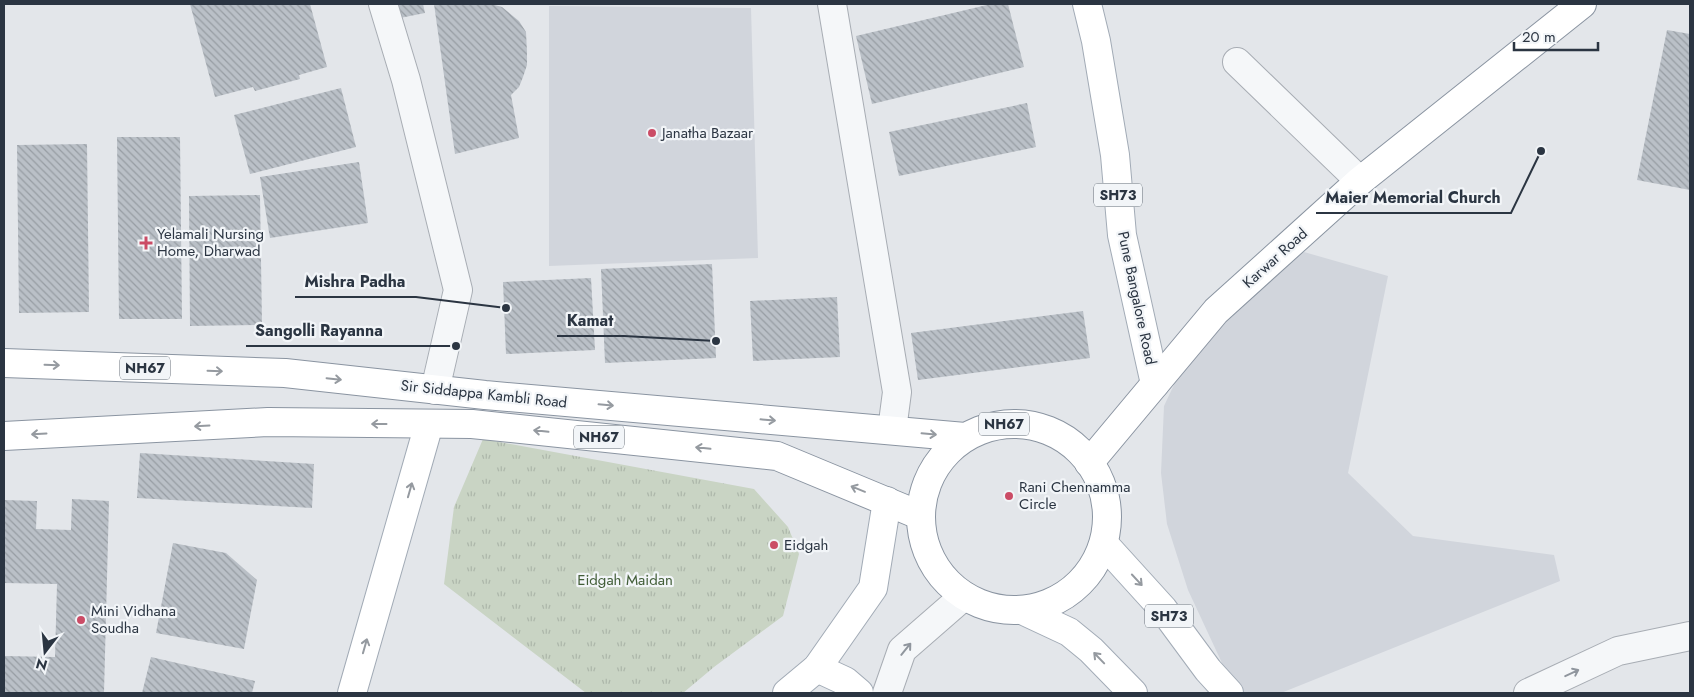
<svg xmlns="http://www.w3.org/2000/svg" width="1694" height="697" viewBox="0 0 1694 697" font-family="Jost,sans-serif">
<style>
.built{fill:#d1d5dc}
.grass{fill:url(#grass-tufts)}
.building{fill:url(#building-back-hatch)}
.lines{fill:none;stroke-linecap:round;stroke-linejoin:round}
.minor-casing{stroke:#a8adb4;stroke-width:30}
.major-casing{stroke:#a2abb6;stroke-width:30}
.highway-casing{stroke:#8a94a1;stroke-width:30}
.minor{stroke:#f5f7f9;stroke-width:28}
.major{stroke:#fff;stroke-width:28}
.highway{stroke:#fff;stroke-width:28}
.oneway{stroke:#959aa0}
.oneway2{stroke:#90969e}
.poi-dot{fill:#cb4c66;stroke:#f2f5f8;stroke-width:2}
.labels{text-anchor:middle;stroke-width:4.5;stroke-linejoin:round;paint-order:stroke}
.shield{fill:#f2f5f8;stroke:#676f79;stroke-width:1}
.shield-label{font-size:14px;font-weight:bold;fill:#2b3542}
.poi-label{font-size:15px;fill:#2b3542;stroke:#f2f5f8;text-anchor:start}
.street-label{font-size:15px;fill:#2b3542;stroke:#f2f5f8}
.park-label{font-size:15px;fill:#425e38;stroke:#f2f5f8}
.leader{fill:none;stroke:#2b3542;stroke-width:2}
.callout-dot{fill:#2b3542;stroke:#f2f5f8;stroke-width:2}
.callout-label{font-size:16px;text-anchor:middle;font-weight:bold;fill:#2b3542;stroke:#f2f5f8;stroke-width:4.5;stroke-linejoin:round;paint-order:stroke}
</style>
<defs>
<pattern id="grass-tufts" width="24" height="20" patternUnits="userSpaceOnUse" patternTransform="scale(1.25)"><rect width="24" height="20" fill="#c9d4c4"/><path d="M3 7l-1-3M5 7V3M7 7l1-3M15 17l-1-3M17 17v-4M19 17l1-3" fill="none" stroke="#adb7aa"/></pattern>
<pattern id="building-back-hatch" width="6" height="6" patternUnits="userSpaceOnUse" patternTransform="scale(1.25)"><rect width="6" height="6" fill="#bac0c7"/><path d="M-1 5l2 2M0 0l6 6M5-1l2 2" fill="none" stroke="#979da3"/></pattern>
</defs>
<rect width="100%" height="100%" fill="#e3e6ea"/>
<g class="built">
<polygon points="549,6 751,8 758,258 549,266"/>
<polygon points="1304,252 1388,276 1348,473 1413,536 1554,555 1560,581 1281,693 1251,693 1235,691 1188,590 1167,524 1161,473 1164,406 1180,372 1214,324 1280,261"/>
</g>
<polygon class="grass" points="483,439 754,489 788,527 799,554 783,616 714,667 683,693 586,693 444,584 454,507"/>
<g class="building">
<polygon points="190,4 310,4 327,67 299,75 300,79 255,91 253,87 215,97"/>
<polygon points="392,4 423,4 425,13 395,19"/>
<polygon points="434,4 491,4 502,7 519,21 526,32 527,52 527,65 523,77 519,87 511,95 519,138 455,154"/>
<polygon points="991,4 1008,4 1024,67 872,104 856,36"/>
<polygon points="1667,30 1690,34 1690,190 1637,180"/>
<polygon points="341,88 356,147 250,174 234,115"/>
<polygon points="1027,103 1036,147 899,176 889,132"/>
<polygon points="117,137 180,137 182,319 119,319"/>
<polygon points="87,144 89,312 19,313 17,145"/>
<polygon points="359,162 368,223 270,238 260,177"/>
<polygon points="260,195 262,325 190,326 189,196"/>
<polygon points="712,264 716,358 605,363 601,269"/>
<polygon points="591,278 595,350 506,354 503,282"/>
<polygon points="837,297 840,357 753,361 750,301"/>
<polygon points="1083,311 1090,358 918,380 911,333"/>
<polygon points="140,453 314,464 312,508 137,498"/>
<polygon points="72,499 109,501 104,693 4,693 4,656 55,657 57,584 4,583 4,500 37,501 36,529 71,530"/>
<polygon points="173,543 226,553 257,580 244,649 156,633"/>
<polygon points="151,657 255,681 252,693 142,693"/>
</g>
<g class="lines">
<defs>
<g id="minor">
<polyline points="383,4 406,80 458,290 435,390"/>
<polyline points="832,4 897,392 892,430"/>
<polyline points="1237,62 1360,181"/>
<polyline points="887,693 902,650 964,596"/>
<polyline points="1528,693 1618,651 1690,636"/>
</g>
<g id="major">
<polyline points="1087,4 1096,41 1115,155 1122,235 1155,384"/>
<polyline points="1104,544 1163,609 1208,670 1229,693"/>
<polyline points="1022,610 1069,632 1091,650 1133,693"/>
<polyline points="817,668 845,681 859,693"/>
<polyline points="352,693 429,424"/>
<polyline points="787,693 817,668 873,588 887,501"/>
</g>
<g id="highway">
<polyline points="4,363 285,373 485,395 965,437"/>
<circle cx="1014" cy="517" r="93"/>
<polyline points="4,436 268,422 472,424 777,456 919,515"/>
<polyline points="1089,463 1216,311 1360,181 1582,4"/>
</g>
</defs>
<use href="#minor" class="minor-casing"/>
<use href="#major" class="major-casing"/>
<use href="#highway" class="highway-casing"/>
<use href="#minor" class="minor"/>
<use href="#major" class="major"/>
<use href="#highway" class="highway"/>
</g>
<defs><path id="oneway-shaft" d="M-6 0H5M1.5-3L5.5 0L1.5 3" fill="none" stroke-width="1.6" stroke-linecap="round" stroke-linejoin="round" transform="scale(1.25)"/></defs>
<g class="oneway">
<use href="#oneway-shaft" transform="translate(52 365) rotate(2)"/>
<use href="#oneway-shaft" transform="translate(215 371) rotate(2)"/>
<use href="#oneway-shaft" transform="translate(334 379) rotate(6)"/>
<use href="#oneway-shaft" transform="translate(606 405) rotate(5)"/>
<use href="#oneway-shaft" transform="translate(768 420) rotate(5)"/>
<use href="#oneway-shaft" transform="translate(379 424) rotate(180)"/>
<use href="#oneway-shaft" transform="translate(202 426) rotate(177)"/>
<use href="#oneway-shaft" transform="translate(541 431) rotate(-174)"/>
<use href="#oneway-shaft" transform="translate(39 434) rotate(177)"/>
<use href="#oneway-shaft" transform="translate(929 434) rotate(5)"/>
<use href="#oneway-shaft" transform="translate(703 448) rotate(-174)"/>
<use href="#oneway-shaft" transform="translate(858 489) rotate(-158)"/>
<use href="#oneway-shaft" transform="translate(410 490) rotate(-74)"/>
<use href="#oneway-shaft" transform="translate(1137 580) rotate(47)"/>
<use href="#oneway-shaft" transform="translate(365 646) rotate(-74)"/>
<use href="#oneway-shaft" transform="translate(1099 658) rotate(-134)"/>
</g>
<g class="oneway2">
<use href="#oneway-shaft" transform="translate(906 649) rotate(-51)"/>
<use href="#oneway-shaft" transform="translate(1572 673) rotate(-25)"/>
</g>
<g class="poi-dot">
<circle cx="652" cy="133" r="5"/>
<path d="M143.5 235.5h5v5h5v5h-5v5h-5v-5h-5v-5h5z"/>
<circle cx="1009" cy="496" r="5"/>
<circle cx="774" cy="545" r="5"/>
<circle cx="81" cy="620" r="5"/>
</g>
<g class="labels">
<g class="shield">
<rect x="1094" y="183.5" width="48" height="23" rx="4"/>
<rect x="120" y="356.5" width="50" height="23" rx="4"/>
<rect x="979" y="412.5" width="50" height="23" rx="4"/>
<rect x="574" y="425.5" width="50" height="23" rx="4"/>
<rect x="1145" y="604.5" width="48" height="23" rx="4"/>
</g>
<g class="shield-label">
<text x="1118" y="200">SH73</text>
<text x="145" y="373">NH67</text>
<text x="1004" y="429">NH67</text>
<text x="599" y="442">NH67</text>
<text x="1169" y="621">SH73</text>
</g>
<g class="poi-label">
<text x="662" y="138">Janatha Bazaar</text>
<text x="157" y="239">Yelamali Nursing<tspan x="157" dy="17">Home, Dharwad</tspan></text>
<text x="1019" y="492">Rani Chennamma<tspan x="1019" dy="17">Circle</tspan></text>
<text x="784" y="550">Eidgah</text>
<text x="91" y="616">Mini Vidhana<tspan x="91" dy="17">Soudha</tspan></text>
</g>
<g class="street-label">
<text transform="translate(1275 258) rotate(-42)" y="5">Karwar Road</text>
<text transform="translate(1137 298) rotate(78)" y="5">Pune Bangalore Road</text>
<text transform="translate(484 394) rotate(6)" y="5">Sir Siddappa Kambli Road</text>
</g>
<g class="park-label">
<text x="625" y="585">Eidgah Maidan</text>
</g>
</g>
<path class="leader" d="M1541 151L1511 213H1316M506 308L416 297H295M716 341L624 336H557M456 346L393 346H246"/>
<g class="callout-dot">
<circle cx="1541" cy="151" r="5"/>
<circle cx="506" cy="308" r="5"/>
<circle cx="716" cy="341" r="5"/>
<circle cx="456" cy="346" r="5"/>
</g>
<g class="callout-label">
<text x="1413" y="203">Maier Memorial Church</text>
<text x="355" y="287">Mishra Padha</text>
<text x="590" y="326">Kamat</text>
<text x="319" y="336">Sangolli Rayanna</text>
</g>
<rect width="1694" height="697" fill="none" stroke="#2b3542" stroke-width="10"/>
<g transform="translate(45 652) rotate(196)" stroke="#f2f5f8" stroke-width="4" paint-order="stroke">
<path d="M0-4L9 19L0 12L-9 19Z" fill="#2b3542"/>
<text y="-8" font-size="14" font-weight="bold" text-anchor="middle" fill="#2b3542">N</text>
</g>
<path d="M1514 42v8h84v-8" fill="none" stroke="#2b3542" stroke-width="2.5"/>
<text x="1522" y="42" font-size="15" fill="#2b3542" stroke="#f2f5f8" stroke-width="4" paint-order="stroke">20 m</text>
</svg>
